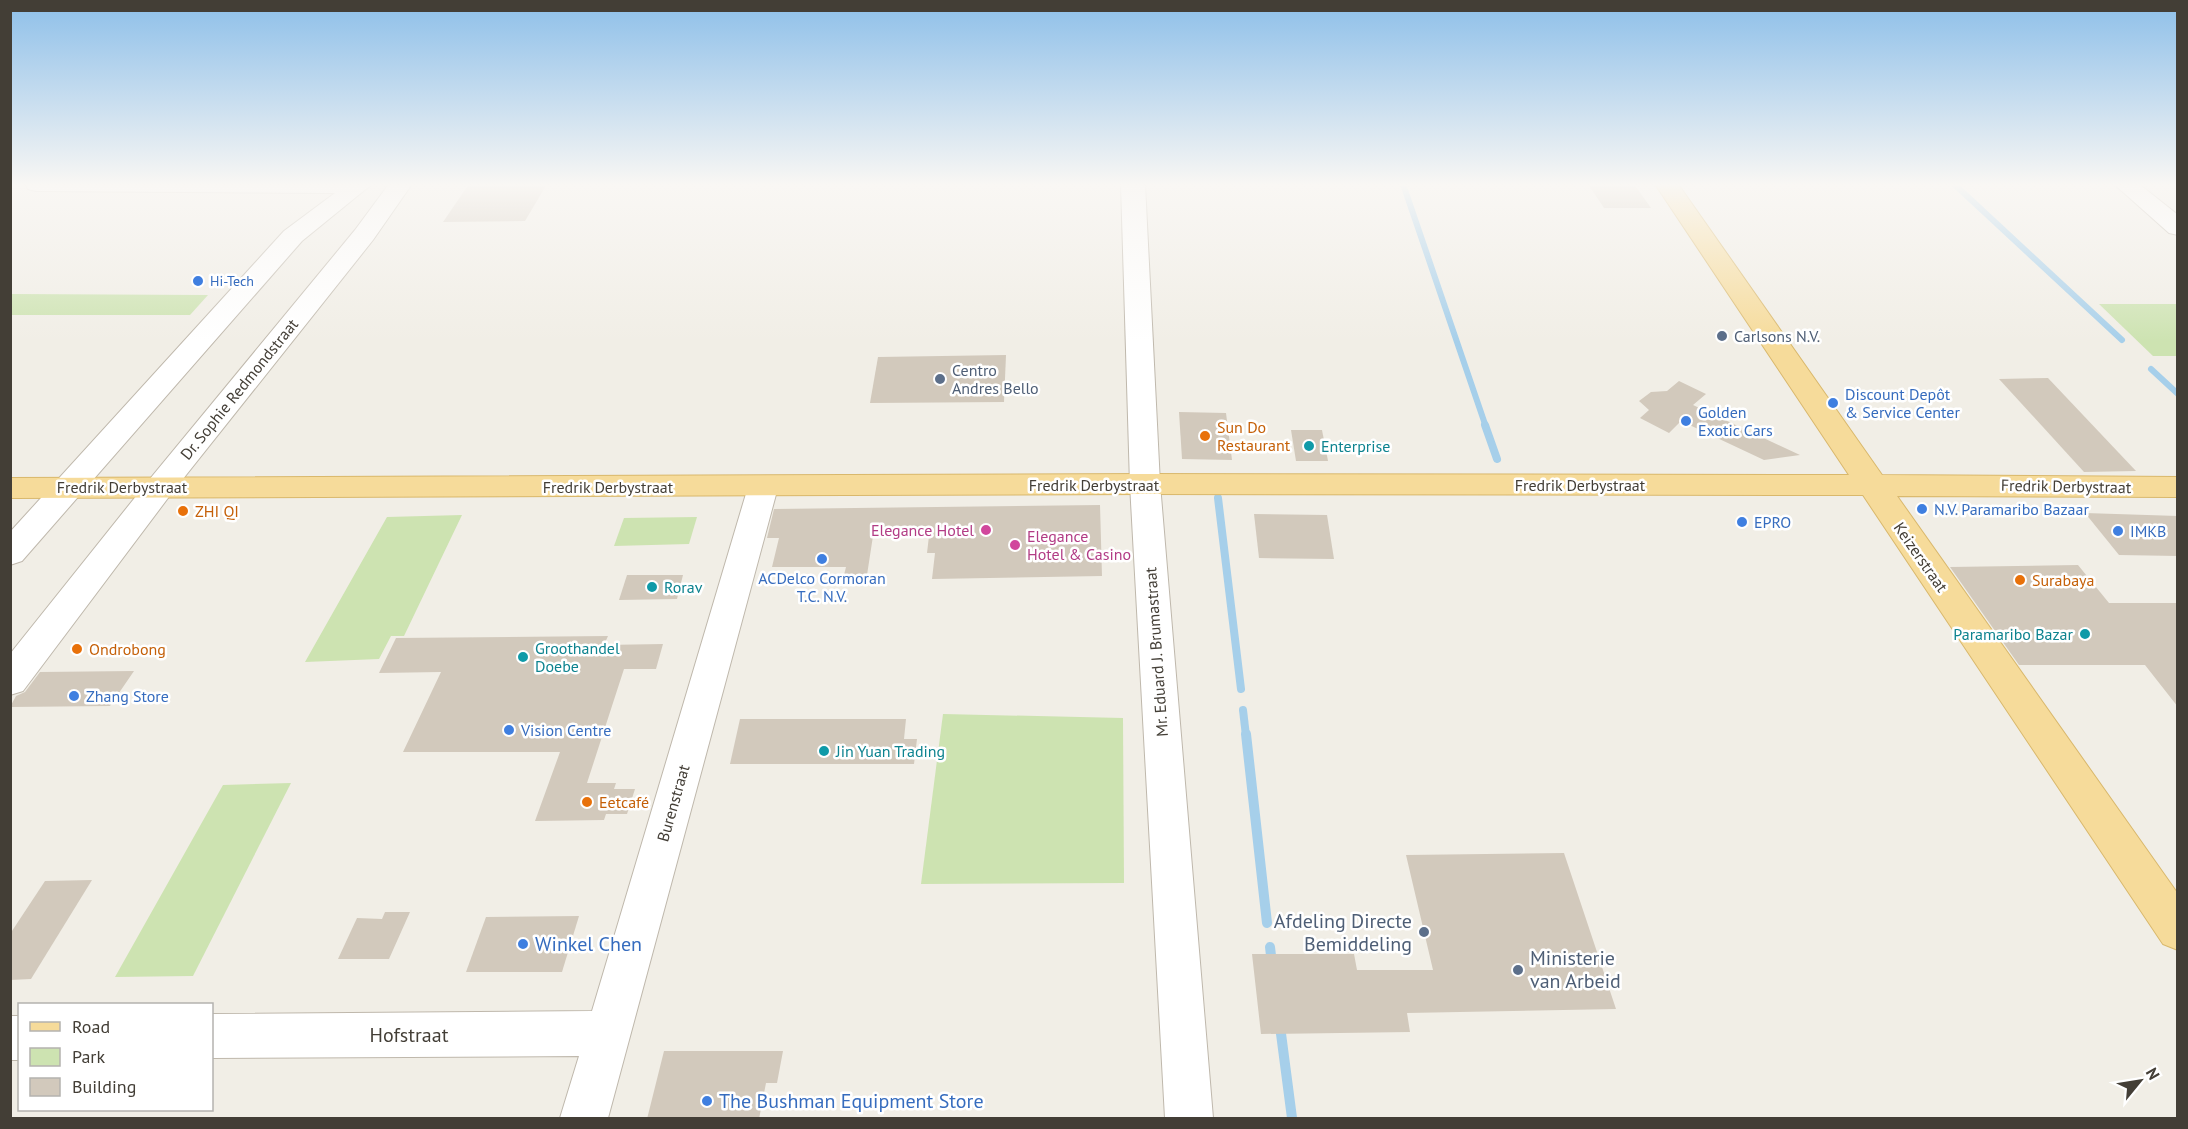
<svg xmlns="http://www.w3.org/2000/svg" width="2188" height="1129" viewBox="0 0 2188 1129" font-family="'PT Sans',sans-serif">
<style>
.green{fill:#cde3b1}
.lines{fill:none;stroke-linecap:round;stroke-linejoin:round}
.stream-far2{stroke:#a6cfea;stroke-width:6}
.stream-far1{stroke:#a6cfea;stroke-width:8}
.stream{stroke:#a6cfea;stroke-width:10}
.building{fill:#d2c9bc}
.minor-casing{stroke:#bfb8ac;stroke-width:2}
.major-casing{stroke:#d9b86c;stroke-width:2}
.minor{fill:#fff;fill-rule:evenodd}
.major{fill:#f6db9a;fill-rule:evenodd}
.shop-dot{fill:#3f7fe0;stroke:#fff;stroke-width:2}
.service-dot{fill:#5c6f8a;stroke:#fff;stroke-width:2}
.food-dot{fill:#e8710a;stroke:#fff;stroke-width:2}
.culture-dot{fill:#0f9aa8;stroke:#fff;stroke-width:2}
.hotel-dot{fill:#d1479c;stroke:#fff;stroke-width:2}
.labels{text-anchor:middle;stroke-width:5;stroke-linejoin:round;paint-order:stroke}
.far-shop-label{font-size:14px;fill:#366cbe;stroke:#fff;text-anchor:start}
.service-label{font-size:16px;fill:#4e5e75;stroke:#fff;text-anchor:start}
.street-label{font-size:16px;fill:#433e36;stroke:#fff}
.shop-label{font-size:16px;fill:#366cbe;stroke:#fff;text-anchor:start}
.food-label{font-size:16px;fill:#c56008;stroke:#fff;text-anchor:start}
.culture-label{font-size:16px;fill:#0d838f;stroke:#fff;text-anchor:start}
.hotel-label{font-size:16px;fill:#b23c85;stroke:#fff;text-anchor:end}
.near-service-label{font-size:20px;fill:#4e5e75;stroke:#fff;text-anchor:end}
.near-shop-label{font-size:20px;fill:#366cbe;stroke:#fff;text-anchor:start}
.near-street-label{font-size:20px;fill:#433e36;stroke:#fff}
</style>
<rect width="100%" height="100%" fill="#f1eee6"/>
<g class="green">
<polygon points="11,294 208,295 190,315 11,315"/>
<polygon points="2099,304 2177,304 2177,356 2153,356"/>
<polygon points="462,515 404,636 391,636 379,659 305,662 387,517"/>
<polygon points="697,517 689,544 614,546 624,518"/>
<polygon points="943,714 1123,718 1124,883 921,884"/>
<polygon points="291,783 193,976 115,977 223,785"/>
</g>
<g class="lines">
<g class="stream-far2">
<polyline points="1403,184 1486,427"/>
<polyline points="1954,184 2122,340"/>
<polyline points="2151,369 2178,394"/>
</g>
<g class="stream-far1">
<polyline points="1485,425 1497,459"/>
<polyline points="1218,498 1241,689"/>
<polyline points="1243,710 1246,736"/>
</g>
<g class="stream">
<polyline points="1246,734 1267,923"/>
<polyline points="1270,947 1272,964"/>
<polyline points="1280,1026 1292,1118"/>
</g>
</g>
<g class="building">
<polygon points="469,184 547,184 525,221 443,222"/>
<polygon points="1588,184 1634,184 1651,208 1604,208"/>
<polygon points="1006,355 1004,402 870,403 878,357"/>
<polygon points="2048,378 2136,471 2084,472 1999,379"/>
<polygon points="1679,381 1706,394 1693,405 1800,455 1764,460 1681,421 1669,433 1640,418 1649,410 1639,401 1651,392 1667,391"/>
<polygon points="1179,412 1226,413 1232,460 1182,459"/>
<polygon points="1291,430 1322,430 1328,461 1296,461"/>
<polygon points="1100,505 1102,576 932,579 935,553 927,553 929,536 873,536 867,575 844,575 846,567 772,567 779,538 767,538 774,509"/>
<polygon points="2085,513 2178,516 2178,556 2119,555"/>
<polygon points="1254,514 1327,515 1334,559 1259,558"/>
<polygon points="2078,565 2109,603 2178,603 2178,707 2145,665 2019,665 1950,567"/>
<polygon points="627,575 683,575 677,599 619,600"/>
<polygon points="608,636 604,645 663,644 656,669 624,669 587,783 616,783 614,789 635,789 627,814 606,814 604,820 535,821 560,752 403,752 441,672 379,673 396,638"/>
<polygon points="134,671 110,706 10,707 16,696 25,692 40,672"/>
<polygon points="740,719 906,719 904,739 917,739 914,764 730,764"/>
<polygon points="1564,853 1616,1009 1407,1013 1410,1032 1261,1034 1252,954 1354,954 1357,970 1433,970 1406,855"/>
<polygon points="92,880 31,979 10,980 10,934 45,881"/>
<polygon points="385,912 410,912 389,959 338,959 357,918 382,919"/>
<polygon points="579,916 562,972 466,972 486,917"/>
<polygon points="664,1051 783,1051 777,1083 766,1083 759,1119 647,1119"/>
</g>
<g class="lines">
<defs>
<g id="minor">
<polygon points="25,184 372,184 302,241 22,561 10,565 10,532 284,231 335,193 36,191 28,189"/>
<polygon points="389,184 412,184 373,240 171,494 23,691 10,695 10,654 149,480 355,230"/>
<polygon points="1121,184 1145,184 1160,484 1213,1118 1165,1118 1130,484"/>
<polygon points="2114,184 2139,184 2178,215 2178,235 2169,233"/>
<polygon points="763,477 774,480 778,487 608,1118 560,1118 579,1056 212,1058 212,1014 592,1011 748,487 752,480"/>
<rect x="10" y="1016" width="10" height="44"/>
</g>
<polygon id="major" points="1655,184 1678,184 1882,475 2178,477 2178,497 1897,496 2178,894 2178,950 2163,944 1863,495 1145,494 10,498 10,478 1145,474 1849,475"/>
</defs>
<use href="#minor" class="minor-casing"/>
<use href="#major" class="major-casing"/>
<use href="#minor" class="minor"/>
<use href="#major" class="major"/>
</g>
<linearGradient id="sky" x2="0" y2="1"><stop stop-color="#8dbfe9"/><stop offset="0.54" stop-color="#f9f7f4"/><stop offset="1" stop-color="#f9f7f4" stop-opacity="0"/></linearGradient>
<rect width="2188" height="342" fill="url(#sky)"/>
<g class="shop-dot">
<circle cx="198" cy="281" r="6"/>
<circle cx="1833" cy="403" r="6"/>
<circle cx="1686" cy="421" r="6"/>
<circle cx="1922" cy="509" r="6"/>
<circle cx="1742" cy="522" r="6"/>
<circle cx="2118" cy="531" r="6"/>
<circle cx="822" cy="559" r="6"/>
<circle cx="74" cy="696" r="6"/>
<circle cx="509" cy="730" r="6"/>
<circle cx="523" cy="944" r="6"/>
<circle cx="707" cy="1101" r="6"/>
</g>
<g class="service-dot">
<circle cx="1722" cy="336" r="6"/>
<circle cx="940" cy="379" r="6"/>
<circle cx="1424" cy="932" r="6"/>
<circle cx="1518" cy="970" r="6"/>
</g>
<g class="food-dot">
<circle cx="1205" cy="436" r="6"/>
<circle cx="183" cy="511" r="6"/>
<circle cx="2020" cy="580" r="6"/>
<circle cx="77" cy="649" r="6"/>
<circle cx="587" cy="802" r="6"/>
</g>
<g class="culture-dot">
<circle cx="1309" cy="446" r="6"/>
<circle cx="652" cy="587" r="6"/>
<circle cx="2085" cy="634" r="6"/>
<circle cx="523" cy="657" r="6"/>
<circle cx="824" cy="751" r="6"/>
</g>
<g class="hotel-dot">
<circle cx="986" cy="530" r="6"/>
<circle cx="1015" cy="545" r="6"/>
</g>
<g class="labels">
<g class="far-shop-label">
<text x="210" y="286">Hi-Tech</text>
</g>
<g class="service-label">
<text x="1734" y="342">Carlsons N.V.</text>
<text x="952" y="376">Centro<tspan x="952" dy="18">Andres Bello</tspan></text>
</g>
<g class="street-label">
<text transform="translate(239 389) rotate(-51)" y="6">Dr. Sophie Redmondstraat</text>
<text x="1094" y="491">Fredrik Derbystraat</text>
<text x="1580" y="491">Fredrik Derbystraat</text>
<text transform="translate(2066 486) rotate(1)" y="6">Fredrik Derbystraat</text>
<text x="122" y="493">Fredrik Derbystraat</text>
<text x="608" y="493">Fredrik Derbystraat</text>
<text transform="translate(1921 557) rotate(55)" y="6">Keizerstraat</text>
<text transform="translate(1156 652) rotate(-94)" y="6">Mr. Eduard J. Brumastraat</text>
<text transform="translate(673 803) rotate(-74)" y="6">Burenstraat</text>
</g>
<g class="shop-label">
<text x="1845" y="400">Discount Depôt<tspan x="1845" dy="18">&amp; Service Center</tspan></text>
<text x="1698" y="418">Golden<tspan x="1698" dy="18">Exotic Cars</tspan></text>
<text x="1934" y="515">N.V. Paramaribo Bazaar</text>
<text x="1754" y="528">EPRO</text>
<text x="2130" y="537">IMKB</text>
<text x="822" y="584" text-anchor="middle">ACDelco Cormoran<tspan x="822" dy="18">T.C. N.V.</tspan></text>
<text x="86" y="702">Zhang Store</text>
<text x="521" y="736">Vision Centre</text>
</g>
<g class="food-label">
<text x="1217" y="433">Sun Do<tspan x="1217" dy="18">Restaurant</tspan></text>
<text x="195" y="517">ZHI QI</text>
<text x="2032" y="586">Surabaya</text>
<text x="89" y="655">Ondrobong</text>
<text x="599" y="808">Eetcafé</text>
</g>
<g class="culture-label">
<text x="1321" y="452">Enterprise</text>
<text x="664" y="593">Rorav</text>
<text x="2073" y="640" text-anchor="end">Paramaribo Bazar</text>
<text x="535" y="654">Groothandel<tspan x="535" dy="18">Doebe</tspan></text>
<text x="836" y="757">Jin Yuan Trading</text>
</g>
<g class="hotel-label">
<text x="974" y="536">Elegance Hotel</text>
<text x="1027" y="542" text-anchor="start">Elegance<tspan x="1027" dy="18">Hotel &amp; Casino</tspan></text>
</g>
<g class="near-service-label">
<text x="1412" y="928">Afdeling Directe<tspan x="1412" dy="23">Bemiddeling</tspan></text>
<text x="1530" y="965" text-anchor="start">Ministerie<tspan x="1530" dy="23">van Arbeid</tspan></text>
</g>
<g class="near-shop-label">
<text x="535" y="951">Winkel Chen</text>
<text x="719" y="1108">The Bushman Equipment Store</text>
</g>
<g class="near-street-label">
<text x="409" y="1042">Hofstraat</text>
</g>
</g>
<rect width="2188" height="1129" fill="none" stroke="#433e36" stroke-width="24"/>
<rect x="18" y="1003" width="195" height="108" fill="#ffffff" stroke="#b4b2af" stroke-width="1.5"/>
<rect x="30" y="1022" width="30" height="9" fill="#f6db9a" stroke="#b4b2af" stroke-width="1.5"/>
<text x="72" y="1033" font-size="18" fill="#433e36">Road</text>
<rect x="30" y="1048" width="30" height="18" fill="#cde3b1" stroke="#b4b2af" stroke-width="1.5"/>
<text x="72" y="1063" font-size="18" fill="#433e36">Park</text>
<rect x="30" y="1078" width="30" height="18" fill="#d2c9bc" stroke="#b4b2af" stroke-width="1.5"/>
<text x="72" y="1093" font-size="18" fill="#433e36">Building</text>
<g transform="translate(2140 1081) rotate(60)" stroke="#ffffff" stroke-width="4.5" paint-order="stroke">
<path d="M0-4.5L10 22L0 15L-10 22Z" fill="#433e36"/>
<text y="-9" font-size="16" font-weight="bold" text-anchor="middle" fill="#433e36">N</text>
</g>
</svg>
